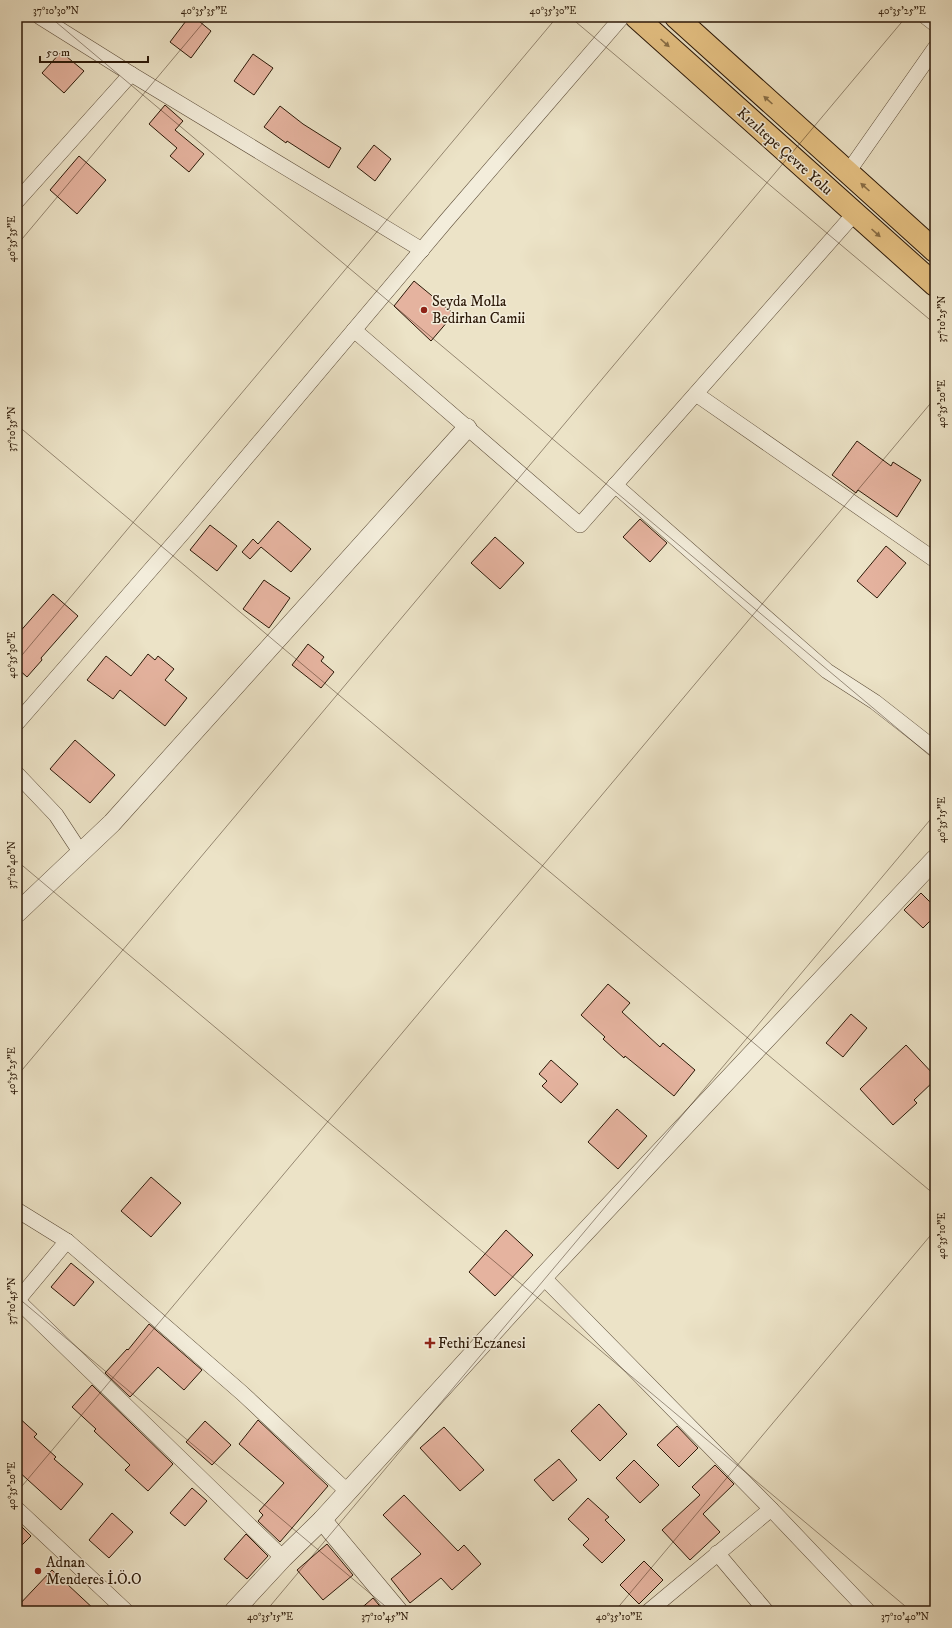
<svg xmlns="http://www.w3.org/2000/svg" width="952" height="1628" viewBox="0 0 952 1628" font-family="'IM FELL DW Pica',serif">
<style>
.building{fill:#e5b39f;stroke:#2c1908}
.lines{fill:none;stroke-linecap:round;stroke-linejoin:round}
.minor-casing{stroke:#5c4c38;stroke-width:16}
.tertiary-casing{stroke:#5c4c38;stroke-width:20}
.trunk-casing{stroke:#2c1908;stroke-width:24}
.minor{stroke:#f3eddb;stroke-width:15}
.tertiary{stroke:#f3eddb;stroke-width:19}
.trunk{stroke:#e6c284;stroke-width:22}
.oneway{fill:#896e46}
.ticks{fill:none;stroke:#2c1908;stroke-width:1;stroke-opacity:0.45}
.poi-dot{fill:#8f2418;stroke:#f3eddb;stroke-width:1.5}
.labels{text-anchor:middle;stroke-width:3;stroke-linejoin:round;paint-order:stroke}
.street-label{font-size:15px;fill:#2c1908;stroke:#f3eddb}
.poi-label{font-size:15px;fill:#2c1908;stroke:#f3eddb;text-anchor:start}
.neatline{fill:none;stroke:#2c1908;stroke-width:1.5}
.ticks-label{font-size:10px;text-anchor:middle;fill:#2c1908}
</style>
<rect width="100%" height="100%" fill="#ece3c7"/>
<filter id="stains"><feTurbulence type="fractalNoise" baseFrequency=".005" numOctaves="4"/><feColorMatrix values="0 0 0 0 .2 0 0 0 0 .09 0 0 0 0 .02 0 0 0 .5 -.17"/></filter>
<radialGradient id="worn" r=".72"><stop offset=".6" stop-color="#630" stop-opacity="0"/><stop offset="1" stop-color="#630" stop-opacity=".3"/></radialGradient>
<g class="building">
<polygon points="189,17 194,17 211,31 191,58 170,42"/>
<polygon points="61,52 84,71 64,93 42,73"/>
<polygon points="253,54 273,68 254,95 234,81"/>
<polygon points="165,105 183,121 175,130 204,154 189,172 170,156 177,148 149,124"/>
<polygon points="280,106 303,124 341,148 329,168 287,141 286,143 264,127"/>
<polygon points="374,145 391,159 375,181 357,167"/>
<polygon points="79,156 106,180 77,214 50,190"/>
<polygon points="414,281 454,314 431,341 394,306"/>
<polygon points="857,441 891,466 893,462 921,480 897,517 858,490 856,493 832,475"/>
<polygon points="640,519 667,543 650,562 623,537"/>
<polygon points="278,521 311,549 291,572 261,547 250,559 242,552 253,539 258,544"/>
<polygon points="210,525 237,546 217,571 190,550"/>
<polygon points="495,537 524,563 500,589 471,563"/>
<polygon points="886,546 906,563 877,598 857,581"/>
<polygon points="264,580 290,598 269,628 243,609"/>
<polygon points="53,594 78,616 41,658 42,660 27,677 17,668 17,635"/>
<polygon points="308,644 324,657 321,661 334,672 321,688 292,665"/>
<polygon points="148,654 155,660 158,656 174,669 165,680 187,698 165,726 120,690 113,699 87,680 106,656 131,676"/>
<polygon points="75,740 115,775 90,803 50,769"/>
<polygon points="921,893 935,907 935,916 923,928 904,910"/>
<polygon points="608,984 630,1003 622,1012 660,1047 663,1043 695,1070 674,1096 625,1056 624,1058 603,1039 605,1037 581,1015"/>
<polygon points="851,1014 867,1028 843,1057 826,1043"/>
<polygon points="906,1045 935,1076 935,1080 914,1100 917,1103 893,1125 860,1089"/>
<polygon points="551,1060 578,1084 561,1103 542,1086 547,1081 539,1074"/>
<polygon points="617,1109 647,1136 618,1169 588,1142"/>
<polygon points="151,1177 181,1203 151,1237 121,1211"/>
<polygon points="506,1230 533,1255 495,1296 469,1272"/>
<polygon points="71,1263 94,1282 74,1306 51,1287"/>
<polygon points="149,1324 202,1370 184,1390 158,1367 130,1397 105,1373 127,1349 128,1350"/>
<polygon points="92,1385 173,1464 148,1491 125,1470 130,1465 94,1431 96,1429 72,1407"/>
<polygon points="599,1404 627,1434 600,1461 571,1431"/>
<polygon points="17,1416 37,1434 34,1437 56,1457 54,1459 83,1484 61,1510 17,1470"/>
<polygon points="258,1420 328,1486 280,1542 258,1521 263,1515 259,1511 284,1483 239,1444"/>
<polygon points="205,1421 231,1445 212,1465 186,1442"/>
<polygon points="677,1426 698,1448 679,1467 657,1445"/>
<polygon points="444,1427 484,1470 460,1491 420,1448"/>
<polygon points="559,1459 577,1480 553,1501 534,1480"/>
<polygon points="634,1460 659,1485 640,1503 616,1478"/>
<polygon points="715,1465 734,1484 703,1514 720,1532 690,1560 662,1530 700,1495 692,1487"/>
<polygon points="192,1488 207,1501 185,1526 170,1513"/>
<polygon points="404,1495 458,1551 464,1545 481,1564 452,1590 441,1578 410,1603 391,1579 421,1554 383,1515"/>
<polygon points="588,1498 609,1517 605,1520 625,1540 602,1563 583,1545 589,1539 568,1519"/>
<polygon points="112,1513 133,1532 109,1558 89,1540"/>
<polygon points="17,1522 31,1536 17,1550"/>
<polygon points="246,1534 268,1556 247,1579 224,1559"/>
<polygon points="327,1544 353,1575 323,1600 297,1570"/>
<polygon points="644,1561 663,1580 639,1604 620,1585"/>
<polygon points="52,1570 96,1611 17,1611 17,1607"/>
<polygon points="373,1598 384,1611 358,1611"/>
</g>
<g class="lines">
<defs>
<g id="minor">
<polyline points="40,17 131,74 422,250"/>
<polyline points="926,17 935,24"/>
<polyline points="848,172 935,48"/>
<polyline points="17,201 131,74"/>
<polyline points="354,330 580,525 855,213"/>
<polyline points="696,394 935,560"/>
<polyline points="615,485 827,671 875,702 935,749"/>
<polyline points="17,723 187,528 446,221 622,17"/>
<polyline points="17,774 56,815 81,853"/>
<polyline points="17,1210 67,1241 242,1393 347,1491"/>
<polyline points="543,1277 771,1509 868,1611"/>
<polyline points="17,1300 283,1558"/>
<polyline points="17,1301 67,1241"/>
<polyline points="17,1509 126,1611"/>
<polyline points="717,1553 766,1611"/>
<polyline points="649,1611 771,1509"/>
</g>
<g id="tertiary">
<polyline points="17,913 112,823 467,428"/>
<polyline points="322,1520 398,1611"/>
<polyline points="234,1611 283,1558 322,1520 543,1277 935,859"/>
</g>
<g id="trunk">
<polyline points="636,17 935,285"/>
<polyline points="676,17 935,251"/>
</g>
</defs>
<use href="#minor" class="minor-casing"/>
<use href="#tertiary" class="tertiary-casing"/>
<use href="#trunk" class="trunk-casing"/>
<use href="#minor" class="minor"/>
<use href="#tertiary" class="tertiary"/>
<use href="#trunk" class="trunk"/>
</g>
<defs><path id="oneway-solid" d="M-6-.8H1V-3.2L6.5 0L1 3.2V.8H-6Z"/></defs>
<g class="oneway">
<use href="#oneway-solid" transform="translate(665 43) rotate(42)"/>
<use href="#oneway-solid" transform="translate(768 100) rotate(-138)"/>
<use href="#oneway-solid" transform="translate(865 187) rotate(-138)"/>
<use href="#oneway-solid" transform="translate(876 233) rotate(42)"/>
</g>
<path class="ticks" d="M50,17L935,760M570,17L935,324M17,245L208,17M17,425L935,1195M17,661L557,17M17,861L911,1611M17,1076L906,17M17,1297L391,1611M17,1492L935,398M266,1611L935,814M615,1611L935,1230"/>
<g class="poi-dot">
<circle cx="424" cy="310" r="4"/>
<path d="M428 1337h4v4h4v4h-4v4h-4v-4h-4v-4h4z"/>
<circle cx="38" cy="1571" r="4"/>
</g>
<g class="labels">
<g class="street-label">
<text transform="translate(785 151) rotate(42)" y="5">Kızıltepe Çevre Yolu</text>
</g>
<g class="poi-label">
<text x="432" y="306">Seyda Molla<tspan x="432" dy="17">Bedirhan Camii</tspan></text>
<text x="438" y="1348">Fethi Eczanesi</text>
<text x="46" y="1567">Adnan<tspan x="46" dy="17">Menderes İ.Ö.O</tspan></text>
</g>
</g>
<rect width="952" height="1628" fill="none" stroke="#ece3c7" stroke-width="44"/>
<path d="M40 56v6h108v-6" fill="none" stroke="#2c1908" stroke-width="2"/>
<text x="46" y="56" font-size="12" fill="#2c1908" stroke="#f3eddb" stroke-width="3" paint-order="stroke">50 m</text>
<rect x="22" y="22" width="908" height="1584" class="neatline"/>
<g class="ticks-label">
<text x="56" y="14">37°10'30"N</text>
<text x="204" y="14">40°35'35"E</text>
<text x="553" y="14">40°35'30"E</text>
<text x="902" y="14">40°35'25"E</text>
<text transform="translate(11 239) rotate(-90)" y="4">40°35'35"E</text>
<text transform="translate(941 319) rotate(-90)" y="4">37°10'25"N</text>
<text transform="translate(941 404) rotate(-90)" y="4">40°35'20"E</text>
<text transform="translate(11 429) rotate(-90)" y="4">37°10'35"N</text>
<text transform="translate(11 655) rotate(-90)" y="4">40°35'30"E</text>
<text transform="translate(941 820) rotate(-90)" y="4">40°35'15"E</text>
<text transform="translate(11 865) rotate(-90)" y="4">37°10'40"N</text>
<text transform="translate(11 1071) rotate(-90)" y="4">40°35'25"E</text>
<text transform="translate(941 1236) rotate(-90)" y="4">40°35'10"E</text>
<text transform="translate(11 1301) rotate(-90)" y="4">37°10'45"N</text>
<text transform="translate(11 1486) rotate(-90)" y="4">40°35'20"E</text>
<text x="270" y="1620">40°35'15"E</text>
<text x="385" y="1620">37°10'45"N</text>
<text x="619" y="1620">40°35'10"E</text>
<text x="905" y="1620">37°10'40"N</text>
</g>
<rect width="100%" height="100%" filter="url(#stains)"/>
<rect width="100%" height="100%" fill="url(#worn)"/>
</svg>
